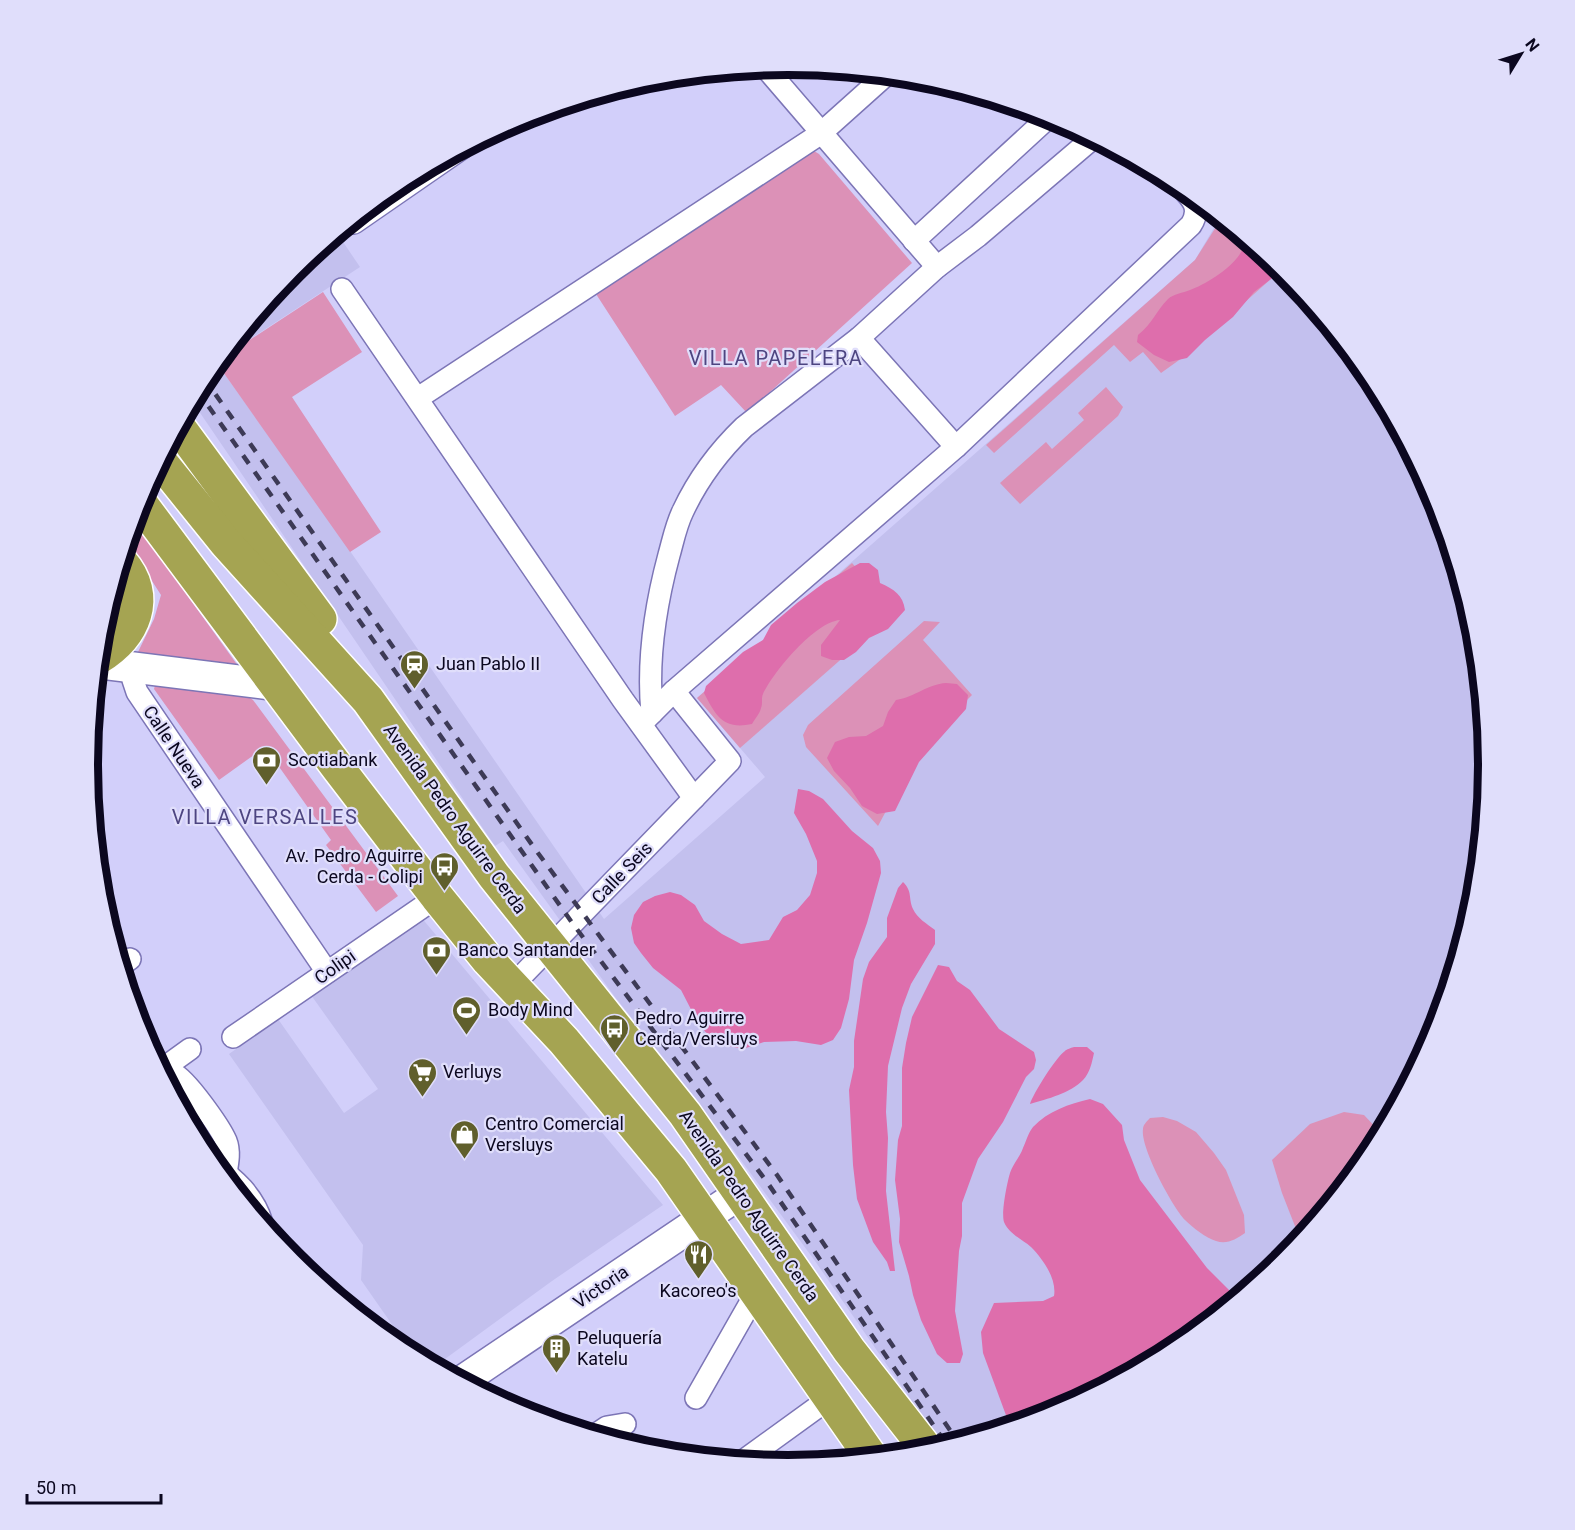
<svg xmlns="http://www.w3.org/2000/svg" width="1575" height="1530" viewBox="0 0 1575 1530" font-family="Roboto,sans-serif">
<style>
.built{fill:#c3c0ee}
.green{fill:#dc91b7}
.forest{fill:#de6eac}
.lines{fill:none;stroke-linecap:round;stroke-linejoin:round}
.street-casing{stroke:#7c75b6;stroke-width:24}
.secondary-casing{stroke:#7c75b6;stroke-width:33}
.highway-casing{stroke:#fff;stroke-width:36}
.street{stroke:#fff;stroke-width:21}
.secondary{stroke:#fff;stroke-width:30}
.highway{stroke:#a5a452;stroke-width:33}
.rail{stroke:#3d3a56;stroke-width:4.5;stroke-dasharray:10 10;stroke-linecap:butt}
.labels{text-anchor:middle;stroke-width:4.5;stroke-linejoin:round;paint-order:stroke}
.poi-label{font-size:18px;fill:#0b071f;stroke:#e0defb;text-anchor:start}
.street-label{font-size:18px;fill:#0b071f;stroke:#e0defb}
.neighbourhood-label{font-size:20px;letter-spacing:1.5px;fill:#4d4581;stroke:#e0defb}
.rim{fill:none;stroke:#0b071f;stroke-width:8}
</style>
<rect width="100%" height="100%" fill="#d2cffa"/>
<g class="built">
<polygon points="1175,182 1283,270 1370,376 1435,497 1475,629 1488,765 1474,902 1435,1033 1370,1154 1283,1261 1176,1348 1055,1412 943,1446 815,1261 693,1095 615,997 503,841 495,846 192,401 205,376 216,362 330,522 604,919 765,777 697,698 1195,260 1215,226"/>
<polygon points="337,233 360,267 218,360 292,269"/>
<polygon points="420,916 663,1205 552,1281 434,1367 414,1356 361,1280 363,1245 229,1054 278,1019 344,1113 378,1089 311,995"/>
</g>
<g class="green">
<polygon points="814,151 819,154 912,263 747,413 721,385 675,416 596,294"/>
<polygon points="1221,219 1282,269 1182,358 1161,373 1143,352 1130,362 1114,345 994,453 986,445 1195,260"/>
<polygon points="323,292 362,352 292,397 381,532 350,552 216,362"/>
<polygon points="1106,387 1123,407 1118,416 1020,504 1000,483 1046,442 1052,449 1084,420 1078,413"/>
<polygon points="132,526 138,527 241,670 138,652 154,619 161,595 136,556 125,549"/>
<polygon points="852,563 896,611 740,748 697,698"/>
<polygon points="116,578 119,581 122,615 100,638 101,628"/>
<polygon points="924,621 940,622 923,640 972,695 952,715 907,772 878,826 806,747 803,735 808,725"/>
<polygon points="156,682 243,693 253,700 398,896 376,912 326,845 331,840 265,747 219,780 154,689"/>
<polygon points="1344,1112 1364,1115 1381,1133 1370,1154 1300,1239 1282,1193 1272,1160 1310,1124"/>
<path d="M1163,1117L1177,1121L1196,1132L1214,1153L1226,1170L1244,1215L1245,1233C1236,1239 1227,1245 1216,1241C1206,1238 1192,1227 1185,1220C1172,1206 1140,1147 1143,1129C1143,1125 1147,1121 1150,1118Z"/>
</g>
<g class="forest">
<path d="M1245,238L1281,268L1275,276L1254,292L1233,317L1205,340L1187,358L1169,362L1154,355L1137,342L1138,335C1153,323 1156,311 1168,299C1173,294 1183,293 1190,290C1207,284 1247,260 1245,238Z"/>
<path d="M860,563H869L878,570L880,583C894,589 903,595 905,610L888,629L869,638L856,652L844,660H832L821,656V645L840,620C815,622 774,671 763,694C761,698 763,703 761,708C760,713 755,719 752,724C723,730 716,716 704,693L706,686L743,652L763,640L771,625L797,603L825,582Z"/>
<path d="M946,683L957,684L968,695L966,709L919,762L895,811L877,814L862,806L850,788L834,771L827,758L835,742L849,737L866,736L883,726L888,712L896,700C915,697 928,684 946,683Z"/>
<polygon points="798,789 809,791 823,799 852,831 873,848 880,861 881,873 867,923 854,960 849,999 841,1028 833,1040 821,1045 796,1041 764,1042 743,1049 714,1043 697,1021 681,990 653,968 641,953 634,943 631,928 634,915 643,902 655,896 670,892 681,895 695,905 704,921 722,934 741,944 769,940 783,917 797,910 810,895 817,873 817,861 806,834 794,813"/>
<path d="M903,882C913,892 908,898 913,909C917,918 927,924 935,930V944L911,984L902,1008L888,1066L886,1112L888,1138L886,1191L895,1271H890L887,1262L873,1242L857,1199L853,1165L849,1090L854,1067V1041L863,979L869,962L887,937V918L898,888Z"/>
<polygon points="938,965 949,967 957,981 970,990 999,1029 1034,1052 1036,1060 1034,1069 1026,1077 1003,1122 978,1159 962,1203 962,1236 959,1251 955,1311 963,1354 960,1363 947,1363 937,1354 921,1320 913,1295 909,1276 899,1242 900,1219 895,1180 898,1140 902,1126 902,1068 906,1043 912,1017"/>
<path d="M1074,1047H1087L1094,1053C1092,1062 1090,1073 1083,1080C1071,1093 1047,1099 1030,1104C1033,1094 1056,1057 1065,1051C1065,1050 1073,1047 1074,1047Z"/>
<path d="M1090,1099L1103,1104L1122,1125L1124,1140L1140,1180L1207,1268L1237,1298L1176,1348L1055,1412L1010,1426L983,1353L981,1332L994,1303L1043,1301L1054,1296C1057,1279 1043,1259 1031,1247C1022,1239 1009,1234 1004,1222C1001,1213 1007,1183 1010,1173C1013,1164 1020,1157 1023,1148C1026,1142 1028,1133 1033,1127C1048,1111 1069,1104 1090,1099Z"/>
</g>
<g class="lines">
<defs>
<g id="street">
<polyline points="765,67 937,267"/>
<polyline points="354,223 461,149"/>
<polyline points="914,241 1050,116"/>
<polyline points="342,289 623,700 694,798"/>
<polyline points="859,338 956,447"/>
<polyline points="418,398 820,134 887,74"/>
<polyline points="133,667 133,680 137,692 327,972"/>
<path d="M652,713L674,691L956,447L1191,225C1203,206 1189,196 1176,182"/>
<path d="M641,724L652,713C647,660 655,607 669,555C673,541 676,525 683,511C698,479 719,451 744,427L859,338L937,267L978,236L1093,138"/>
<polyline points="120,966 130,959"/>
<polyline points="513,985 730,761 674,691"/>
<polyline points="233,1037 437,897"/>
<polyline points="167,1074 172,1062 190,1049"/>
<path d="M163,1075L174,1074C186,1079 220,1127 226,1141C230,1151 228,1162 226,1173"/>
<path d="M211,1162C234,1178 254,1196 262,1223"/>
<polyline points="696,1398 757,1291"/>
<polyline points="595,1435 607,1427 625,1424"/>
<polyline points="743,1461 830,1398"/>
</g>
<g id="secondary">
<polyline points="97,663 275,685"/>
<polyline points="462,1381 741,1193"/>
</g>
<g id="highway">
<polyline points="178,426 320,619"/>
<polyline points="160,461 226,543 368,700 494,876 685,1114 849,1350 928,1451"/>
<polyline points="139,501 338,768 437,897 488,960 564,1041 671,1170 871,1457"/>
<path d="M98,658C134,636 152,597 121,562"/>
</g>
</defs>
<use href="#street" class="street-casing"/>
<use href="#secondary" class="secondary-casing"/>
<use href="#highway" class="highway-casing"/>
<use href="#street" class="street"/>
<use href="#secondary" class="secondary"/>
<use href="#highway" class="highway"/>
<g class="rail">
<polyline points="204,378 535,849 777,1175 958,1442"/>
<polyline points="197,390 573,924 767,1182 947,1445"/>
</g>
</g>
<defs>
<symbol id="station-pin" viewBox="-11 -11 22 30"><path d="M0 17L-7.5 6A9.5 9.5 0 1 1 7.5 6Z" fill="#605f2c" stroke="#e0defb"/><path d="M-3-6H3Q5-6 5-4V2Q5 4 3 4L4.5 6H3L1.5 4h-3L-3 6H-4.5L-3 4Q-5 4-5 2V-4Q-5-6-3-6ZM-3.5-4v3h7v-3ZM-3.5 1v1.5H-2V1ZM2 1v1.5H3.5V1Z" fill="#fff"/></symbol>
<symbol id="bank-pin" viewBox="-11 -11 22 30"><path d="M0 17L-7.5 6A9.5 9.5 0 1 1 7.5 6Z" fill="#605f2c" stroke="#e0defb"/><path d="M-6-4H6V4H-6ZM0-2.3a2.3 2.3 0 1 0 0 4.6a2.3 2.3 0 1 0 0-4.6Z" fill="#fff"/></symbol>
<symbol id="bus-pin" viewBox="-11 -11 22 30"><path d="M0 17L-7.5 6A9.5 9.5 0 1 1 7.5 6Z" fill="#605f2c" stroke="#e0defb"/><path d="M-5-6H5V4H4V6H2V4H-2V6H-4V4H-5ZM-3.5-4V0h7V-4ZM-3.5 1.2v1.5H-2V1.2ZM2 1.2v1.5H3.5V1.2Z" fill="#fff"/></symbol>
<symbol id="stadium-pin" viewBox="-11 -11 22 30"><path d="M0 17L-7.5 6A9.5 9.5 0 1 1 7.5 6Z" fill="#605f2c" stroke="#e0defb"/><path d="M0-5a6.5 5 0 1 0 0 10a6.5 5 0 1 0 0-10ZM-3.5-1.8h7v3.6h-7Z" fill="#fff"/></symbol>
<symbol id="supermarket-pin" viewBox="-11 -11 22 30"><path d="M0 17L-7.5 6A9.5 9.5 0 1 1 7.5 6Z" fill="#605f2c" stroke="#e0defb"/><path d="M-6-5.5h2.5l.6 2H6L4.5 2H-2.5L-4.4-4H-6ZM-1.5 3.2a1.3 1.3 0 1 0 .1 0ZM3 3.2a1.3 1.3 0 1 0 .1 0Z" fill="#fff"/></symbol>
<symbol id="shop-pin" viewBox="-11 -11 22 30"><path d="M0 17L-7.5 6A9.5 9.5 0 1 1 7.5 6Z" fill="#605f2c" stroke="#e0defb"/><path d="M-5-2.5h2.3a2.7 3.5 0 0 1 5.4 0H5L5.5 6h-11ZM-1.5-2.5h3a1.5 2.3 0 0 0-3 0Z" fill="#fff"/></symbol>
<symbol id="restaurant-pin" viewBox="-11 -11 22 30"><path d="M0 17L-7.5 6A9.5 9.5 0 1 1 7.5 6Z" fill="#605f2c" stroke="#e0defb"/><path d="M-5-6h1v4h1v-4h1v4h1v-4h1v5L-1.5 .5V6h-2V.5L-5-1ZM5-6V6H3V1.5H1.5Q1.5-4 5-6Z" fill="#fff"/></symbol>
<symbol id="building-pin" viewBox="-11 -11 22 30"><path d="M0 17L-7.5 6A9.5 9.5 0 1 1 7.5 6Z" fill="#605f2c" stroke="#e0defb"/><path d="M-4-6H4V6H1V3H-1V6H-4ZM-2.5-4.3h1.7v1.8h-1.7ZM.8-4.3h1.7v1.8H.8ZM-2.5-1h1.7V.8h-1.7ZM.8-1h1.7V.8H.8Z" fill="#fff"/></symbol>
</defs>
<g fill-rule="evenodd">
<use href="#station-pin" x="398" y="648" width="33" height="45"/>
<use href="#bank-pin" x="250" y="744" width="33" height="45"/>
<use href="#bus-pin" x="428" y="850" width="33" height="45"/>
<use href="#bank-pin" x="420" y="934" width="33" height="45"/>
<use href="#stadium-pin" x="450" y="994" width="33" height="45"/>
<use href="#bus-pin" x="598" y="1012" width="33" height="45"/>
<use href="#supermarket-pin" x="406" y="1056" width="33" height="45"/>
<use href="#shop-pin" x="448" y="1118" width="33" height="45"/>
<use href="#restaurant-pin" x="682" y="1238" width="33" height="45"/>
<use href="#building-pin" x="540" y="1332" width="33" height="45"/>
</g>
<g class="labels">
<g class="poi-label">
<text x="436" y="670">Juan Pablo II</text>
<text x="288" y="766">Scotiabank</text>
<text x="423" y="862" text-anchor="end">Av. Pedro Aguirre<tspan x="423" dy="21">Cerda - Colipi</tspan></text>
<text x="458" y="956">Banco Santander</text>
<text x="488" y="1016">Body Mind</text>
<text x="635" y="1024">Pedro Aguirre<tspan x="635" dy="21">Cerda/Versluys</tspan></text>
<text x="443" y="1078">Verluys</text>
<text x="485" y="1130">Centro Comercial<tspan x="485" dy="21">Versluys</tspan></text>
<text x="698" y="1297" text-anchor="middle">Kacoreo's</text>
<text x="577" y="1344">Peluquería<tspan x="577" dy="21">Katelu</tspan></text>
</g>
<g class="street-label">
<text transform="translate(174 747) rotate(56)" y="6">Calle Nueva</text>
<text transform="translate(455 819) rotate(54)" y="6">Avenida Pedro Aguirre Cerda</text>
<text transform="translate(622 873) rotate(-46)" y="6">Calle Seis</text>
<text transform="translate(335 967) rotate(-35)" y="6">Colipi</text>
<text transform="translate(749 1206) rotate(55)" y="6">Avenida Pedro Aguirre Cerda</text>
<text transform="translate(601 1287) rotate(-34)" y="6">Victoria</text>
</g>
<g class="neighbourhood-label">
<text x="776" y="365">VILLA PAPELERA</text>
<text x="265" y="824">VILLA VERSALLES</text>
</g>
</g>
<path d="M0 0H1575V1530H0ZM98 765a690 690 0 1 1 1380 0a690 690 0 1 1-1380 0Z" fill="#e0defb" fill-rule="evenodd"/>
<path class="rim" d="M98 765a690 690 0 1 1 1380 0a690 690 0 1 1-1380 0Z"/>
<g transform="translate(1521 54) rotate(52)" stroke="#e0defb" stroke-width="4.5" paint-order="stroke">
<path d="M0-4.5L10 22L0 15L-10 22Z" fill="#0b071f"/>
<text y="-9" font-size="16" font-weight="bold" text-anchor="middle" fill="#0b071f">N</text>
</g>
<path d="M27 1494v9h134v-9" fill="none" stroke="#0b071f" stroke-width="3"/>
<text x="36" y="1494" font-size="18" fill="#0b071f" stroke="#e0defb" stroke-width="4.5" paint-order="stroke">50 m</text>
</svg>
